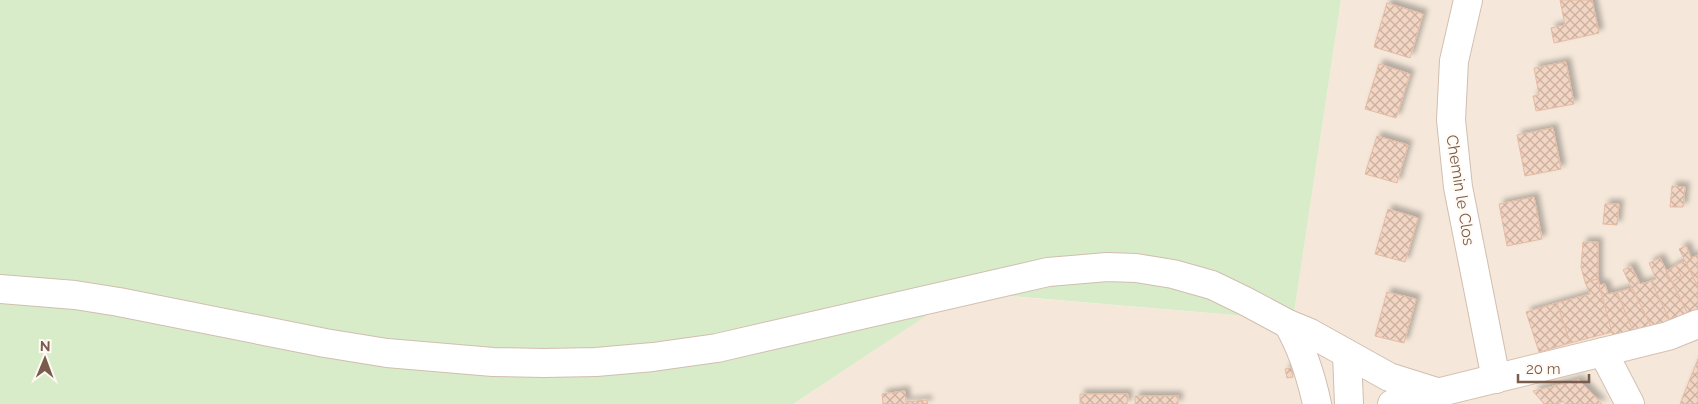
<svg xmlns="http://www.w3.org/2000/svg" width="1698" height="404" viewBox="0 0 1698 404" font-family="Raleway,sans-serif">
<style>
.residential{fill:#f5e8da}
.grass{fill:#d8ecc9}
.building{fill:url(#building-cross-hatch);stroke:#e6bba3;filter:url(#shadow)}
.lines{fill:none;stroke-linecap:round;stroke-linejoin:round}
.minor-casing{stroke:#d1beb0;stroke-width:30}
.tertiary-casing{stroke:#d1beb0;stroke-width:30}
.secondary-casing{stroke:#d6c0b0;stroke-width:30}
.minor{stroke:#fff;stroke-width:28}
.tertiary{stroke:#fff;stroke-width:28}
.secondary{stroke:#fff;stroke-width:28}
.labels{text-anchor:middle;stroke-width:4;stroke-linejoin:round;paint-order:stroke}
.street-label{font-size:16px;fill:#7a5c4d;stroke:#fffaf3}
</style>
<defs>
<pattern id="building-cross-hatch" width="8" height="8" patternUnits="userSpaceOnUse" patternTransform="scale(1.25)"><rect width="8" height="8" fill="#f3d5c3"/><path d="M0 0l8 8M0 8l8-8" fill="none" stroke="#cab0a1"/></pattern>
<filter id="shadow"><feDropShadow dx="4.5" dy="-4.5" stdDeviation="2.5" flood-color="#0004"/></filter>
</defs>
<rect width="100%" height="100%" fill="#fdf6ec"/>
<polygon class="residential" points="1341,0 1698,0 1698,404 793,404 961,292 1293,320"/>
<polygon class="grass" points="0,0 1341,0 1293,320 962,292 793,404 0,404"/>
<g class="building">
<polygon points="1560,0 1592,0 1599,33 1554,43 1551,28 1565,25"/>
<polygon points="1387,3 1423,14 1410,58 1374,47"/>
<polygon points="1566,62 1574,104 1536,111 1533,96 1539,95 1534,68"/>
<polygon points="1379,64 1410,74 1396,118 1365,109"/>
<polygon points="1553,128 1561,169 1525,176 1517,135"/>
<polygon points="1377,136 1408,145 1397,183 1365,174"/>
<polygon points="1672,186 1685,187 1683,207 1670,207"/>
<polygon points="1534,197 1542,239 1507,246 1499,204"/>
<polygon points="1605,204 1619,204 1617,225 1603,224"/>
<polygon points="1388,209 1418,218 1405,262 1375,254"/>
<polygon points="1583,242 1598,242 1598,279 1585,282 1581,267"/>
<polygon points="1686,246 1691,258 1698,255 1698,287 1679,249"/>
<polygon points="1660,258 1689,316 1670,321 1651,281 1656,279 1649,263"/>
<polygon points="1685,261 1698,287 1698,312 1689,316 1672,282 1681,276 1676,265"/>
<polygon points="1676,265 1681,276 1672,282 1666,271"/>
<polygon points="1631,266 1640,284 1651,281 1670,321 1651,326 1623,270"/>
<polygon points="1598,279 1612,332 1570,343 1557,303 1590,294 1585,282"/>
<polygon points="1605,284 1608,294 1617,292 1633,331 1613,336 1599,285"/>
<polygon points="1632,288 1651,326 1633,331 1617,292"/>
<polygon points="1387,292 1416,299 1404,343 1375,336"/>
<polygon points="1557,303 1570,343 1539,352 1526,312"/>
<polygon points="1698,359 1698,404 1680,404"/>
<polygon points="1291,368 1293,377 1287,378 1285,369"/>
<polygon points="1579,380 1602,404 1565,404 1563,401 1559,404 1544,404 1533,391"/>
<polygon points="905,391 906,402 927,400 928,404 883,404 882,394"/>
<polygon points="1080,394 1128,394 1127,404 1080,404"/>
<rect x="1135" y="396" width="43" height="8"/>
</g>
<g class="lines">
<defs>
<polyline id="minor" points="1468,0 1454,61 1451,120 1458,187 1496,379"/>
<g id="tertiary">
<polyline points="0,289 75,295 119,302 325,343 387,353 493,362 544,363 596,362 653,357 717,348 1048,272 1107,267 1136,268 1173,274 1212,285 1245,301 1288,324 1310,333 1389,377 1440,393"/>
<path d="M1288,324C1303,350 1311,376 1317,404"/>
<polyline points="1347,354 1349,404"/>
</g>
<g id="secondary">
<polyline points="1603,352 1630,404"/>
<polyline points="1392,404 1668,336 1698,324"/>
</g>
</defs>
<use href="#minor" class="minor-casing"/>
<use href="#tertiary" class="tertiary-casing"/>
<use href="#secondary" class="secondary-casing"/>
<use href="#minor" class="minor"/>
<use href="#tertiary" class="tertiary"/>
<use href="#secondary" class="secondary"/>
</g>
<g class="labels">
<g class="street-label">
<text transform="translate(1461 190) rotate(81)" y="6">Chemin le Clos</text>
</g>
</g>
<g transform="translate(45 359) rotate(1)" stroke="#fffaf3" stroke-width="4" paint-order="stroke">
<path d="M0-4L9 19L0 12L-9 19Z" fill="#7a5c4d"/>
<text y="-8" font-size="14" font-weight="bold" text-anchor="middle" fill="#7a5c4d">N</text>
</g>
<path d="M1518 374v8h71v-8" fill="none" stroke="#7a5c4d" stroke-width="2.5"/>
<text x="1526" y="374" font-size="15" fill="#7a5c4d" stroke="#fffaf3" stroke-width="4" paint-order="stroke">20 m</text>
</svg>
